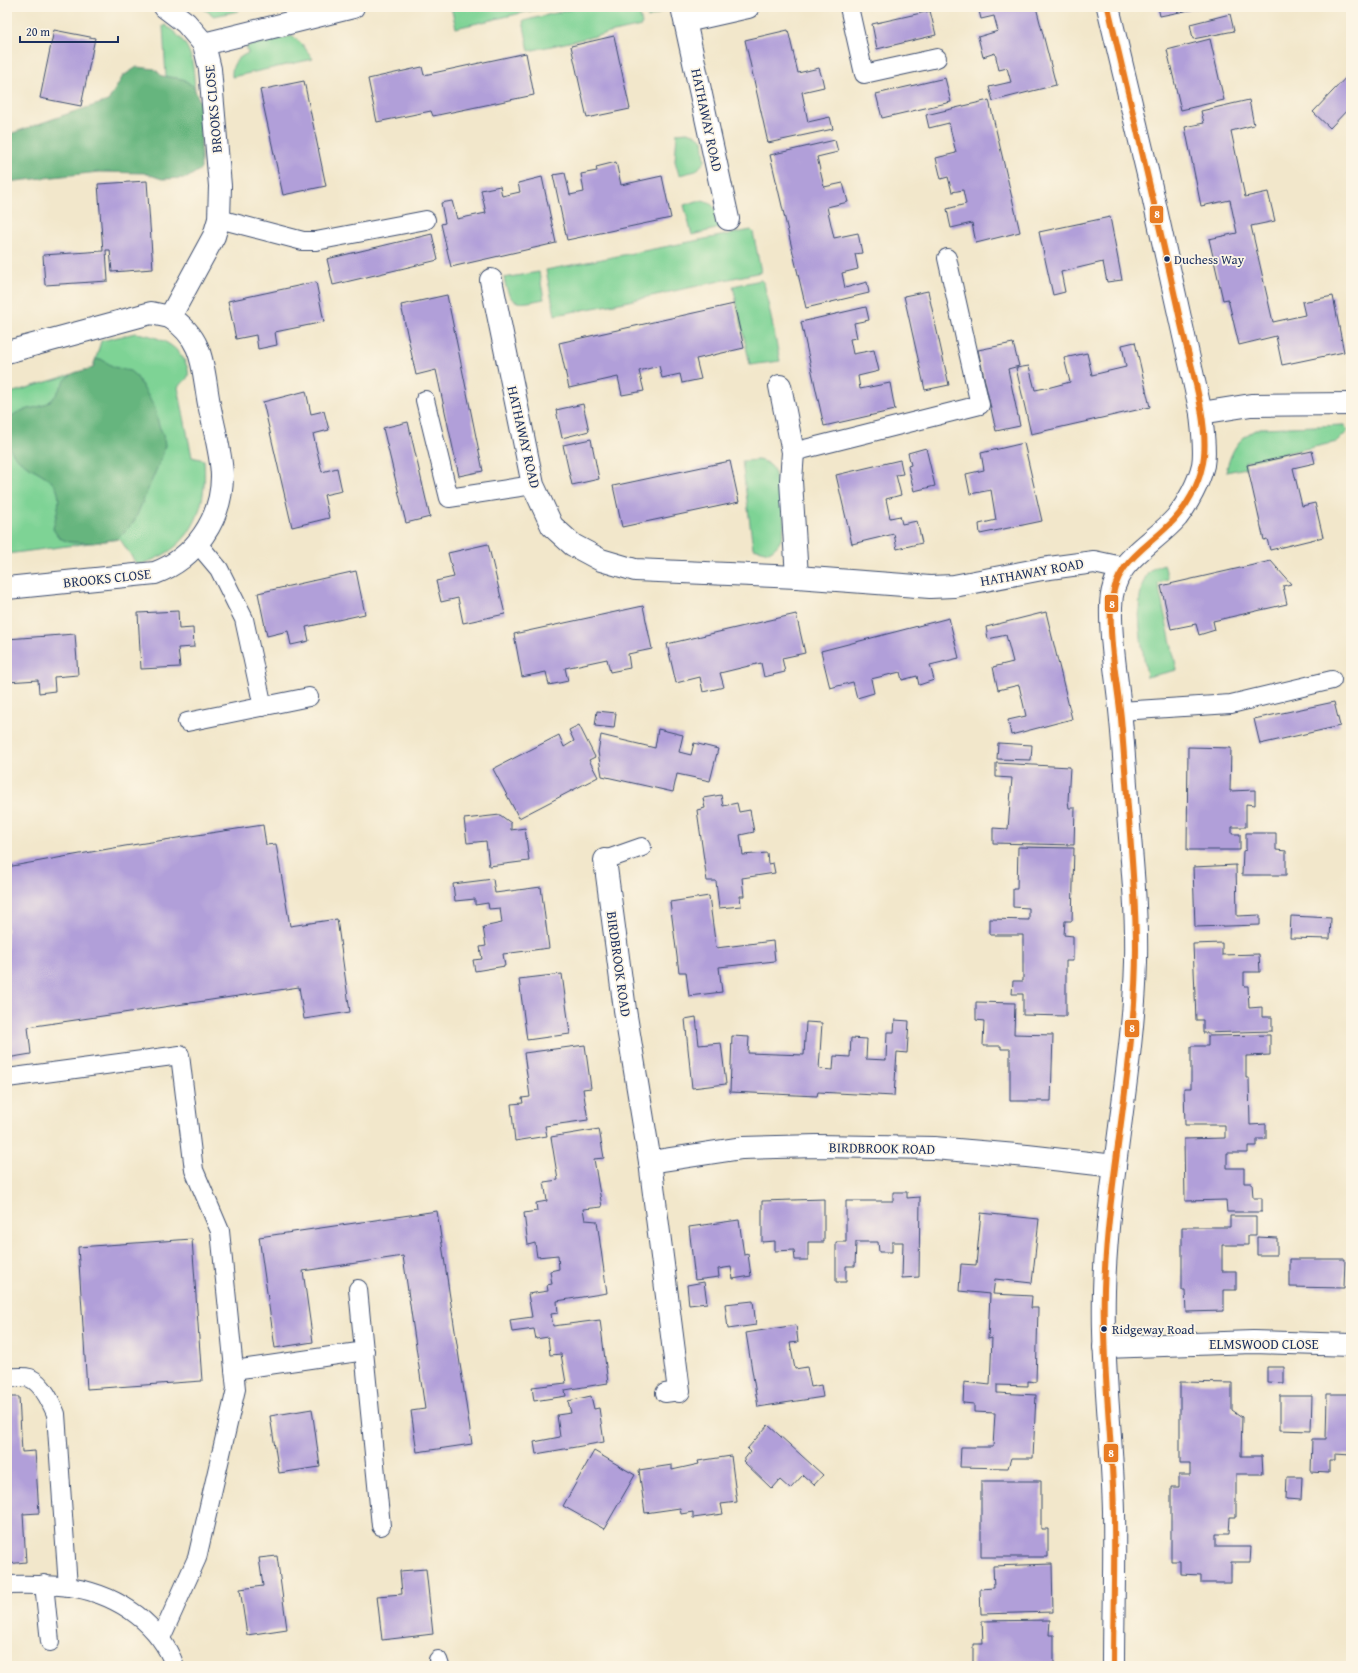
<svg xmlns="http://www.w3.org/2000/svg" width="1358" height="1673" viewBox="0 0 1358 1673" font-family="'Gentium Book Plus',serif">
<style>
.green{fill:#7ed395;stroke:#4c817a}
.forest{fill:#66b57e;stroke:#40726e}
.building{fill:#b19fd9}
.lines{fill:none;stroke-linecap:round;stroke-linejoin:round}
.lane-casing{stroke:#3b4b6e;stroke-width:20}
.street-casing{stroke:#3b4b6e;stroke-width:24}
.lane{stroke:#fff;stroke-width:18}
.street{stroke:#fff;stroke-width:22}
.bus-1-casing{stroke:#fcf5e5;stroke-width:9}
.bus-1{stroke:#e97c24;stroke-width:6}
.bus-dot{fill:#1b2f5e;stroke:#fcf5e5;stroke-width:1.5}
.labels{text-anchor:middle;stroke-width:3.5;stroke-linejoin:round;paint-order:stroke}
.bus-label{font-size:13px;fill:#1b2f5e;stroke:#fcf5e5;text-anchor:start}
.street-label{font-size:14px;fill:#1b2f5e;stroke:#fcf5e5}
.line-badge{stroke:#fcf5e5;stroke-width:1.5}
.badge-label{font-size:11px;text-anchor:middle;font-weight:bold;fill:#fff}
</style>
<rect width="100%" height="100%" fill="#fcf5e5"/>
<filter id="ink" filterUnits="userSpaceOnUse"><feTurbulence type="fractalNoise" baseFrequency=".025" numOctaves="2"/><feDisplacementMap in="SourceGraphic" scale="8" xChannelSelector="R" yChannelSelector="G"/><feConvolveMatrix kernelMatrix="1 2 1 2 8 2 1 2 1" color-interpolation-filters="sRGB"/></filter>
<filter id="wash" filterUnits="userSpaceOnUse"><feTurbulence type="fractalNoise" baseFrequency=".012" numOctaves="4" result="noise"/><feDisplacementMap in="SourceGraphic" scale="16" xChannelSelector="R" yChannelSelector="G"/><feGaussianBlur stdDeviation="0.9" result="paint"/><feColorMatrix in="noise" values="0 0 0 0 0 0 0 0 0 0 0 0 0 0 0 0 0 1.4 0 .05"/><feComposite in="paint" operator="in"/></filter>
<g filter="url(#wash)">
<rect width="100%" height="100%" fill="#f2e7cb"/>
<g class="green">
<polygon points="201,7 237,7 239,11 214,16"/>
<polygon points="451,7 548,7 456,28"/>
<polygon points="580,7 638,7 642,24 641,26 529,51 523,21"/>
<polygon points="646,7 665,7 660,13 648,18"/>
<path d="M165,25C193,44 193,60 195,91C190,79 177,78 166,77L163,26Z"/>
<path d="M292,36L302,44L313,59L232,77C231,64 237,58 248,53L246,46Z"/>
<polygon points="687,132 694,134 703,140 705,161 696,171 679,175 675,161 677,133"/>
<path d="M697,201C715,200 719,213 724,227L692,235L684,205Z"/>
<polygon points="751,230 753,232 761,272 615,304 555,315 546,270"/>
<path d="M539,272L544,299C518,304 510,308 504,278Z"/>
<polygon points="761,280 764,283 780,361 750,365 733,286"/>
<path d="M135,333C155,335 178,344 186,364C188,368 189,373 188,376C187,381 180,383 178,387L192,457L204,460C208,512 190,552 137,565L120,539L7,554V394L93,368L101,341Z"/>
<path d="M1344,425L1348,431L1337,442L1245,462L1246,468L1226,472C1231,450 1239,436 1260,428Z"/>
<path d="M758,460C764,461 768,463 772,467C776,473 776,482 778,489C783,509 792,540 769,552L753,548L742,461Z"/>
<path d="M1164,564L1168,579L1158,584L1177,670L1147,677C1143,650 1131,597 1148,573C1152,568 1158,566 1164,564Z"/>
</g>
<g class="forest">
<polygon points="137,67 155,69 162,76 183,79 193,86 201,104 201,169 187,178 162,179 144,173 99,172 7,182 7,135 70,113 108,101 123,76"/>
<path d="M101,359L114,367L130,371L137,377L155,408L159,426L163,434L165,445L163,454L134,522L117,539L93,543L69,542L59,538L53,529C55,517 62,502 57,490C47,466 7,470 7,433C7,428 8,420 12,416C22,407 38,410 49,402C59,395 62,380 72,374C78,371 86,370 93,368L95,360Z"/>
</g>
<g id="blocks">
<g class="building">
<polygon points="978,7 1036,7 1056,85 993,101 989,87 1011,82 1007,68 999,70 995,53 983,57 978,37 998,31 994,16 981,19"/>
<polygon points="1158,7 1200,7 1200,8 1160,16"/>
<polygon points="930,11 936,35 877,49 872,24"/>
<polygon points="1230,14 1234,31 1193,39 1190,24"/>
<polygon points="54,30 95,38 81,106 40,98"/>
<polygon points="788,30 798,73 819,68 822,78 824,87 802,92 808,122 830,117 833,129 768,143 745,40"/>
<polygon points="614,36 630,109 587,118 571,46"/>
<polygon points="1210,39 1224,100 1181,110 1167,50"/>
<polygon points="526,53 534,95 433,116 431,111 377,122 368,79 422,67 424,75"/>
<polygon points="1351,72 1351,106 1330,128 1313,112"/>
<polygon points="945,78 951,102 882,118 876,94"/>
<polygon points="304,81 326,186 283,195 260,90"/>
<polygon points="989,100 1020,232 976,243 972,223 951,228 949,219 947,209 966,204 963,190 952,192 948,177 941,179 936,158 956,153 949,123 929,128 926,115"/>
<polygon points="1249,100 1254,125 1231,131 1245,197 1268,192 1275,221 1251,226 1273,322 1305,315 1302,302 1333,296 1344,352 1282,365 1276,336 1239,345 1228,299 1223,300 1209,239 1237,233 1230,200 1201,206 1185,127 1204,123 1201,111"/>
<polygon points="835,140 838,152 817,157 824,187 843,183 848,202 827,207 834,238 858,233 862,253 855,254 858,269 842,273 845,288 867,282 869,293 806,308 770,155"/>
<polygon points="616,162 621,185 662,176 671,218 567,240 553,175 565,173 570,195 584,192 581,174 597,171 596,167"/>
<polygon points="542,177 556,243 451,267 441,224 445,223 441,203 452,201 457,219 486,213 481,190 500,186 502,196 520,192 518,183"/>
<polygon points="147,181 153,269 112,272 110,250 106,250 108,281 45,285 43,255 103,251 98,184"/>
<polygon points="1110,217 1122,280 1107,282 1103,262 1061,272 1065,292 1053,295 1039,232"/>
<polygon points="432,234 438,260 333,285 327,259"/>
<polygon points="316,282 324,322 275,332 277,345 258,349 256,335 236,339 228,301"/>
<polygon points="928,291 949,385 925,390 904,296"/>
<polygon points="447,295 483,471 459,476 436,370 416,375 401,305"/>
<polygon points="734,304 744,348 696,359 701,379 682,383 680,374 662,378 659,366 639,371 644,391 622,395 618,377 569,388 559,343"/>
<polygon points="866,307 869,320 854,323 857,338 850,339 853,354 874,350 879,371 858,376 860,389 890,383 895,410 824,426 801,322"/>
<polygon points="1135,342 1150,407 1031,434 1016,368 1029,366 1035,390 1051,387 1070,382 1064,358 1087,353 1092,375 1126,367 1122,345"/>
<polygon points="1013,343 1019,366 1008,369 1020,426 996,431 978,350"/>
<polygon points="306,391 311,414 324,411 329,430 313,434 322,472 337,468 342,491 324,495 329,518 292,527 263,402"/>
<polygon points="583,404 589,431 562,438 556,410"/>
<polygon points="408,422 430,517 406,523 383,428"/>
<polygon points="591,439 599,479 572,485 563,445"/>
<polygon points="1024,443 1042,521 980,534 979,524 996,520 991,490 970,494 966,474 984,470 981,453"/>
<polygon points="926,448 935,486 914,491 908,466 911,465 908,453"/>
<polygon points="1312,451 1315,463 1293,468 1302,506 1315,503 1323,537 1270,550 1267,539 1264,540 1247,465"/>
<polygon points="900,460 903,474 896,475 901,495 886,499 890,518 900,516 902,524 917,521 922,543 897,549 894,534 852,544 836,475"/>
<polygon points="730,461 739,502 622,527 613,486"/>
<polygon points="488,544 505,614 463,623 458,598 441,602 436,581 454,577 448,553"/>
<polygon points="1271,561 1291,584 1283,586 1287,604 1213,621 1215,630 1199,635 1196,624 1171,629 1161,586"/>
<polygon points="356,571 365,614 306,627 309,641 291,645 288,631 267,636 258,593"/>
<polygon points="643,606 652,649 628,654 630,668 610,672 607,659 565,668 568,681 559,683 549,685 546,672 522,677 514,634"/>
<polygon points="178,611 179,629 193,628 194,647 178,648 180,667 141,669 138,613"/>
<polygon points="1046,612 1072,719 1011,735 1008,720 1026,716 1019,685 998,690 993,667 1013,662 1006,635 988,639 986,627"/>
<polygon points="796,614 805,653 782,658 785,672 764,677 761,663 720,673 724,687 703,692 700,677 676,683 667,644"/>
<polygon points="949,618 959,658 930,665 934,680 919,685 917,676 902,680 900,672 871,679 874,693 857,698 853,682 830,688 821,651"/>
<polygon points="75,634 78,675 54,677 55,691 39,693 38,680 7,682 7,639"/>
<polygon points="1334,702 1340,726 1260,744 1254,719"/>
<polygon points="597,711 616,713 614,728 595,726"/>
<polygon points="579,725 595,757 589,760 598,777 519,818 493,769 559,735 564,747 574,741 569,730"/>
<polygon points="658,729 683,735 679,752 691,755 694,743 718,749 710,781 677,774 673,792 602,776 598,752 601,735 655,748"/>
<polygon points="998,743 1032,745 1031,760 997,759"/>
<polygon points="1188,747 1231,748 1230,791 1255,790 1255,805 1246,804 1246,827 1232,827 1232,834 1240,834 1240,850 1187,850"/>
<polygon points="996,763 1070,767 1068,801 1069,808 1075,808 1074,845 993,843 993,828 1008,829 1012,778 996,777"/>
<polygon points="721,795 723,806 737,803 739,812 750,810 754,832 740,835 743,855 767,853 768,864 773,863 775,873 742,878 744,896 740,896 741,906 719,908 716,881 707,881 697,810 705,808 703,798"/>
<polygon points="500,815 511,823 511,830 525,828 529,861 489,866 486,841 467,843 464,819"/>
<polygon points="263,825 266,845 276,844 290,926 337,919 350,1012 304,1019 299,987 28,1027 31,1054 7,1058 7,867 125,846"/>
<polygon points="1246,833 1276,833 1276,850 1286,851 1286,875 1242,875 1243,851 1246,850"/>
<polygon points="1018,847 1074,848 1072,921 1065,921 1064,935 1073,936 1073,961 1066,961 1066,1016 1023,1015 1023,994 1012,994 1013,981 1023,981 1023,935 990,935 990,919 1029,920 1029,908 1013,907 1013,889 1017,889"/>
<polygon points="1236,865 1237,916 1260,915 1260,925 1195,927 1193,867"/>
<polygon points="493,879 495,893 541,887 549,948 503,954 505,966 475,971 473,960 482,959 480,947 486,946 483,927 502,923 500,908 489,909 488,903 475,905 475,899 455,901 453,884"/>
<polygon points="709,896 716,948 773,941 775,961 719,967 722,992 689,996 686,972 679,972 670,902"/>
<polygon points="1291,916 1331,918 1330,939 1290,938"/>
<polygon points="1222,943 1222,955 1259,954 1260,972 1244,972 1244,986 1248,986 1249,1008 1262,1007 1262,1017 1272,1017 1272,1031 1203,1033 1203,1020 1196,1020 1193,944"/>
<polygon points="562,974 570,1034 527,1040 519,979"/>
<polygon points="976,1002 1015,1003 1014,1034 1053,1035 1051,1101 1010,1101 1010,1049 1001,1049 1001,1046 983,1046 984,1021 976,1020"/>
<polygon points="696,1017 699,1045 721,1043 726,1084 692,1088 685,1019"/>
<polygon points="895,1020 909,1021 907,1053 897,1052 894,1096 818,1092 817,1096 730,1092 732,1036 749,1037 748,1053 804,1055 806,1022 822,1023 819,1069 833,1070 834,1056 850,1057 851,1038 867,1039 866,1059 886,1060 887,1032 894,1032"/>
<polygon points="1270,1035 1270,1055 1246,1056 1246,1078 1249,1078 1250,1125 1266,1124 1266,1139 1257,1139 1257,1146 1248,1146 1248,1153 1227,1153 1227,1168 1244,1168 1244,1183 1252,1183 1253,1198 1262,1198 1262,1212 1227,1212 1226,1200 1185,1201 1184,1139 1225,1138 1225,1125 1185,1125 1184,1088 1191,1088 1191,1046 1208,1046 1208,1036"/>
<polygon points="585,1045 591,1088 583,1089 588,1120 545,1126 547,1136 515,1141 511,1104 523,1103 522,1098 530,1097 524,1053"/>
<polygon points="599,1129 604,1158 594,1159 602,1207 583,1209 585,1220 597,1221 607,1293 557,1301 558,1313 551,1314 553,1326 600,1320 608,1383 565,1390 566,1396 534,1401 532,1387 566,1383 561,1354 550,1355 548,1337 536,1339 534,1329 512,1332 510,1320 532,1317 528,1294 548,1291 547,1285 552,1284 550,1271 559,1269 558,1255 537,1257 535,1243 528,1245 524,1213 537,1211 536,1203 547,1201 544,1182 558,1180 551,1137"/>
<polygon points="893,1192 907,1192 907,1198 920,1197 919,1277 902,1278 903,1242 892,1242 892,1252 879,1252 878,1242 856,1242 855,1266 846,1266 846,1282 836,1282 836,1242 846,1242 846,1201 893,1201"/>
<polygon points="824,1199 824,1242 808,1242 808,1260 795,1260 794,1250 775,1251 775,1241 762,1242 762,1201"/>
<polygon points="437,1211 472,1444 417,1452 411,1411 425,1409 403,1256 303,1271 313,1342 275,1348 259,1237"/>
<polygon points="981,1213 1039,1219 1032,1283 995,1279 993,1294 1032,1296 1031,1308 1038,1308 1036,1382 1028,1381 1028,1386 997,1385 997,1393 1036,1395 1033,1458 1011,1458 1008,1468 960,1467 961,1447 993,1447 995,1413 974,1412 974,1404 963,1403 964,1382 990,1385 992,1338 988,1339 990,1294 959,1291 961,1264 976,1265"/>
<polygon points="1230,1216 1256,1216 1256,1235 1248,1235 1248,1245 1222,1245 1222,1271 1236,1271 1236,1290 1224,1290 1224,1311 1186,1312 1185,1290 1182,1290 1182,1227 1230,1227"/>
<polygon points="739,1220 744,1255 748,1254 751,1276 733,1279 731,1267 718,1269 719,1277 695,1280 689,1227"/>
<polygon points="1257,1237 1277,1238 1277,1255 1257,1255"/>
<polygon points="192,1239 202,1381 87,1389 78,1247"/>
<polygon points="1290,1259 1345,1259 1344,1288 1290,1287"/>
<polygon points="704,1282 707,1303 689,1305 687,1285"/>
<polygon points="753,1301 756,1325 728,1329 725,1304"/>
<polygon points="796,1325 798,1342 790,1343 795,1369 807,1367 811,1387 821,1385 823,1397 758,1407 746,1333"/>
<polygon points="1267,1367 1284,1367 1284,1383 1267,1382"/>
<polygon points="1180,1382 1232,1383 1232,1410 1242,1417 1241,1456 1262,1456 1263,1474 1236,1474 1236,1517 1230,1517 1229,1534 1216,1534 1216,1547 1251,1547 1250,1562 1231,1562 1231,1583 1201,1583 1201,1575 1180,1574 1180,1561 1171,1561 1171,1487 1179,1487 1179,1475 1190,1475 1190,1464 1180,1464"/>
<polygon points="1327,1394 1351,1394 1351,1455 1335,1454 1335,1460 1329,1460 1329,1473 1311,1472 1312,1439 1326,1439"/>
<polygon points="591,1396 594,1409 599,1408 604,1442 536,1454 534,1442 560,1437 557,1415 571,1413 568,1401"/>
<polygon points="1280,1396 1312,1396 1311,1431 1280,1430"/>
<polygon points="7,1397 19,1397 22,1452 35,1451 39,1513 23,1514 26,1562 7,1564"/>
<polygon points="312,1409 320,1467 279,1473 270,1416"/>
<polygon points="768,1425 823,1475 814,1485 803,1475 790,1489 780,1480 772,1489 743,1461 750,1452 747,1449"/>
<polygon points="594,1451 635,1475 604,1529 563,1506"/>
<polygon points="731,1456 737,1502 721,1504 723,1514 693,1518 693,1512 681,1514 680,1508 645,1513 639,1470 672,1465 672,1470 699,1464 698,1461"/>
<polygon points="1287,1477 1302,1477 1301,1500 1286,1499"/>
<polygon points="981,1481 1041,1481 1041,1529 1048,1529 1048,1557 981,1557"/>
<polygon points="277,1556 287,1629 247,1635 240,1589 263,1586 259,1558"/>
<polygon points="1052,1564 1053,1612 981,1614 980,1589 994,1588 993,1566"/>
<polygon points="426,1569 433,1634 382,1640 377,1596 402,1594 400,1571"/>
<polygon points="1050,1620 1049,1635 1054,1635 1054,1666 973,1666 973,1644 983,1644 982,1621"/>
</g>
</g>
</g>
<g filter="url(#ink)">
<use href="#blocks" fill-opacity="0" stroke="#3b4b6e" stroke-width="1"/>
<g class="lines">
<defs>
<g id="lane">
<polyline points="849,7 864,74 937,58"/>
<polyline points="219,219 303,241 316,241 426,220"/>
<polyline points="425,400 449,498 533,485"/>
<polyline points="793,452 980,405 947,258"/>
<polyline points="198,544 219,569 244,619 263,707"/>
<polyline points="1120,711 1231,704 1332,680"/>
<polyline points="187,722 309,697"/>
<polyline points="605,860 642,847"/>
<polyline points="7,1078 180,1055 194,1170 220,1231 236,1389 197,1558 161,1638"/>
<polyline points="358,1289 381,1526"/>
<polyline points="234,1370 365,1351"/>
<path d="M7,1378C14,1377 23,1376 30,1378C43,1384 51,1402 56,1414L68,1587"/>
<polyline points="665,1393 679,1391"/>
<polyline points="44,1584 50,1642"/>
<path d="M7,1585C56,1584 96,1584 137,1615C155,1629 167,1645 175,1666"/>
<polyline points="438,1660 440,1666"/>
</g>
<g id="street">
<polyline points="165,7 186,23 204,44"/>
<polyline points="682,7 728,219"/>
<path d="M1108,7L1151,187L1201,413C1202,429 1206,449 1203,465C1199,482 1188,503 1177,517C1151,547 1111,560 1111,607C1110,642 1117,676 1120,710C1124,749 1126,788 1129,826C1133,871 1137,917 1136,962C1133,1072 1107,1181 1104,1291C1102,1364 1112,1437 1114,1511C1115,1562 1113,1614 1113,1666"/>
<polyline points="686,21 748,7"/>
<polyline points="491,280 533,485 552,526 573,545 601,560 635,570 797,577 930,587 954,586 1042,569 1094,562 1122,568"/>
<polyline points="7,352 151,313 170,317"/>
<polyline points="780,386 793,452 791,481 797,577"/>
<polyline points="1201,413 1251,405 1351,404"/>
<path d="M7,588L155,573C195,558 222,519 222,476C222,457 213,424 209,404C202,366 205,340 170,317L214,236L219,219L220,186L210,69L204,44L353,7"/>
<polyline points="605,860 625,1010 650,1162 679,1391"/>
<polyline points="650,1162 742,1148 817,1146 934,1148 1027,1156 1115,1166"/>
<polyline points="1104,1347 1253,1342 1351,1345"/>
</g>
</defs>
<use href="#lane" class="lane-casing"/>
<use href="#street" class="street-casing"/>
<use href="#lane" class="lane"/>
<use href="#street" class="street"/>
<defs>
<path id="bus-1" d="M1108,7C1133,113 1158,218 1181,324C1190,363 1212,430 1202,467C1198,486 1187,506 1174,520C1147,549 1114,561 1111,607C1109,643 1117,681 1121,718C1124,752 1126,786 1129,820C1132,863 1136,905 1136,948C1136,1063 1108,1175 1104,1289C1102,1355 1110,1421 1113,1486C1116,1546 1113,1606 1113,1666"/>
</defs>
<use href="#bus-1" class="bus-1-casing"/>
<use href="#bus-1" class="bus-1"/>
</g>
</g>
<g class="bus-dot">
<circle cx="1167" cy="259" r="3.5"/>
<circle cx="1104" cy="1329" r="3.5"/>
</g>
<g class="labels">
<g class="bus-label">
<text x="1174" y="264">Duchess Way</text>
<text x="1112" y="1334">Ridgeway Road</text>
</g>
<g class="street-label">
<text transform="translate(213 109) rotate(-95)" y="5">BROOKS CLOSE</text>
<text transform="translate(707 120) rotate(78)" y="5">HATHAWAY ROAD</text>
<text transform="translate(524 437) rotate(77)" y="5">HATHAWAY ROAD</text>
<text transform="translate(1032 572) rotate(-10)" y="5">HATHAWAY ROAD</text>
<text transform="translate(107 578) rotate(-6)" y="5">BROOKS CLOSE</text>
<text transform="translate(619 964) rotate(82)" y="5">BIRDBROOK ROAD</text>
<text transform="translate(882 1148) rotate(1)" y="5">BIRDBROOK ROAD</text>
<text x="1264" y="1349">ELMSWOOD CLOSE</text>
</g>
</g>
<g class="line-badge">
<rect x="1149" y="205" width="15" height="19" rx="4" fill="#e97c24"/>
<rect x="1104" y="594" width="15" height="19" rx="4" fill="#e97c24"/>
<rect x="1124" y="1019" width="16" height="19" rx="4" fill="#e97c24"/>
<rect x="1103" y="1443" width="16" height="20" rx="4" fill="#e97c24"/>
</g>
<g class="badge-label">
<text x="1157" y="218">8</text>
<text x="1112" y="608">8</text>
<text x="1132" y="1032">8</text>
<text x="1111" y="1457">8</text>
</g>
<rect width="1358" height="1673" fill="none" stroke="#fcf5e5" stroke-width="24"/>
<path d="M20 36v6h98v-6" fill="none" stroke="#1b2f5e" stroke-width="2"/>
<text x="26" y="36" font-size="12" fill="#1b2f5e" stroke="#fcf5e5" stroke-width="3" paint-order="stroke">20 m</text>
</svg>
